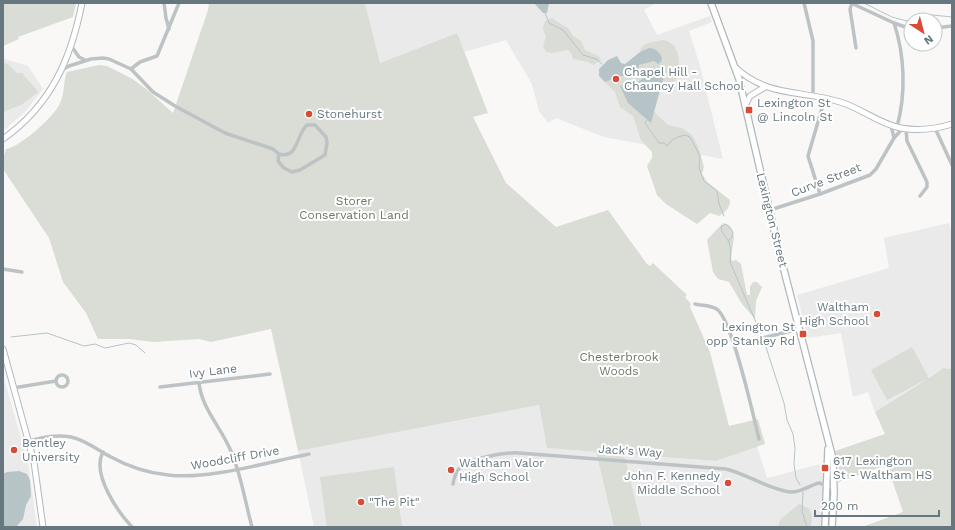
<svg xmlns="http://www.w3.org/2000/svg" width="955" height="530" viewBox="0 0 955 530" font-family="'Work Sans',sans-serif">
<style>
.built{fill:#e9eae9}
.green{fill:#d9ddd6}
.water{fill:#b7c4c7}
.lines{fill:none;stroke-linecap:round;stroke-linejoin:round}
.stream{stroke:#b7c4c7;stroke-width:1}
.secondary-casing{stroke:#b2b9bc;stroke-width:7}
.primary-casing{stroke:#b1b7ba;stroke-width:8}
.street{stroke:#bdc3c5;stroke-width:3.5}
.secondary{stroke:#fff;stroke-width:5}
.primary{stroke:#fff;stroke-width:5.5}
.poi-dot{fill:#d94b36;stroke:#fff;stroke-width:1.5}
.labels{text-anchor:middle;stroke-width:4;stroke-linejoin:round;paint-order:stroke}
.poi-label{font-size:12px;fill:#66777f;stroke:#fff;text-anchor:start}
.street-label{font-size:12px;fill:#66777f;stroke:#fff}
.park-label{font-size:12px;fill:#697864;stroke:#fff}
</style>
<rect width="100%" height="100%" fill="#f9f8f6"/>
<g class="built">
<polygon points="365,3 656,3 644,10 657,35 710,16 712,22 689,31 699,62 723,159 604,137 556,118 548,123 539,111 532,84 506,40 464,52 457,33 380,63"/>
<polygon points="4,59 28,66 43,89 25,112 3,131"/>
<polygon points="949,223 952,235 952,369 943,368 875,412 868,392 853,397 841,333 808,338 797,295 889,268 884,238"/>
<polygon points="3,375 28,462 37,527 3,527"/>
<polygon points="539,405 547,448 596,452 614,527 314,527 298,451"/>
<polygon points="757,446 767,478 824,463 822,527 642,527 624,454 716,461"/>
</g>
<g class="green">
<polygon points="3,3 76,3 73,17 18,37 19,39 3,46"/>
<path d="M209,3H365L380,63L457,33L488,113L473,117L506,183L556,227L608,210L647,264L650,266L653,263L687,295L685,297L691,304L690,307L710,352L729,426L758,419L765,444L716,461L624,454L642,527H614L596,452L547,448L539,405L298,451L271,329L211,342L199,339L154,342L129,339H98L86,313L63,282L49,238L3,169V159L6,149C20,147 55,116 60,103C65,94 63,81 67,72L99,65L107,66L131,78L145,88L173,113L208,10Z"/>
<polygon points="552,18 569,29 573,36 581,41 585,50 600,57 601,60 593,65 588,62 573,59 571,53 568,50 552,53 546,52 543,46 546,37 543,29 545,21"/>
<path d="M662,40C681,41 682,68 675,81L661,86L658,89L653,111L668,125L682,128L692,135L698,146L704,167L702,174L707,182L730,200C730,208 726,212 719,216L710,213L697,224L666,204L657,195L647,166L652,158V152L641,140L633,116L620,107L615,92L605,82L622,76L631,77L640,69L639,65L654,61L657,63L661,55C655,47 649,47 640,52C641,42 653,43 662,40Z"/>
<polygon points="3,63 8,64 17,73 22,73 38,92 21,105 3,112"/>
<polygon points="723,223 729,225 732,229 734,237 731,258 732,261 736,260 741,264 747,295 750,295 750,287 753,282 757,282 762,287 756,301 755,319 742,304 729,282 718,279 713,272 707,240"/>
<polygon points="912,347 929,378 943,368 952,369 952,527 862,527 903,512 887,465 838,482 839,469 835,451 885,434 875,412 927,379 887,400 871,370"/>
<polygon points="394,467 402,527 327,527 320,477"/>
<polygon points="799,504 810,509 812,517 811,527 778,527 780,520"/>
</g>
<g class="water">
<polygon points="534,3 549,3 547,13 543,13"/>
<path d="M649,48C655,48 660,52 662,58L661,62L658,64L654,61L639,65V70L634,76H622L605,82L599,76V69L608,60L617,56L621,63L625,64L640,52Z"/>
<polygon points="652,71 664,76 651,123 628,103 620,86 636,84"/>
<polygon points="19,471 27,474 30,480 31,496 26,505 23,519 16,527 3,527 3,474 7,472"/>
</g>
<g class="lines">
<g class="stream">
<polyline points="864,3 892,17 911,22"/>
<polyline points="545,13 549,23 563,30 583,55 596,59 602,64"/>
<polyline points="915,20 923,14 952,17"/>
<polyline points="639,70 643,71 645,78"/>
<polyline points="647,120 645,123 659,143 664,143 667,146 672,140 678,137 685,135 690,137 700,156 699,168 704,181 717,191 719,204 724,216"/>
<path d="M728,241L732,237L733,232L726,224L721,227C721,233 726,236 729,242C731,248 731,255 730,262L761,334"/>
<polyline points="11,337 47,333 84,346 95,344 105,348 129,343 136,345 145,353"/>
<polyline points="764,341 784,403 787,420 793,434 795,448 794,464 796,478 800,485"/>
<polyline points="803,492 802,511 807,527"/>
</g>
<defs>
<g id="secondary">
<path d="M735,67C766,97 801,90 840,102C861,108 879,124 901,128C917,131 936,129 952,124"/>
<polyline points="745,106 750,96 765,87"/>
<path d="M3,139C51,105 71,59 82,3"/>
<polyline points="3,349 34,462 43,527"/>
</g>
<g id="primary">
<polyline points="711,3 739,79 779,251 833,459 834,494 832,527"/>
<polyline points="825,527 828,449"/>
</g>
</defs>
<use href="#secondary" class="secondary-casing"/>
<use href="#primary" class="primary-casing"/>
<g class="street">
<polyline points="164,3 166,18 169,29"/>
<polyline points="804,3 813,41 813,96"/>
<polyline points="851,3 894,23 911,29"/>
<polyline points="852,3 850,9 856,48"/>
<path d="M894,23C905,56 906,94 897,127"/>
<polyline points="935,28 952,26"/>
<polyline points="72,47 79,57 85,60"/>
<polyline points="131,69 140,62 157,56 179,3"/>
<path d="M62,70L69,66L91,59L103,58L109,59L131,69L153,92L175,106L225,133L273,149L279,154L278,161L284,168L292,172L300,170L325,155L327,143L326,137L315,125H307C296,134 299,159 279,154"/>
<polyline points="891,125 894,138"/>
<polyline points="935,128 952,165"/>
<polyline points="906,129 907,141 927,182 927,187 920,196"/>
<polyline points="820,194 808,156 825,98"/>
<polyline points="770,210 820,194 870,175 876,169 894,138 903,128"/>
<polyline points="3,269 22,272"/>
<path d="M695,304C703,306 712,305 718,310C733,324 753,414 759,439"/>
<polyline points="734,345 799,329"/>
<circle cx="62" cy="381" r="6"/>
<path d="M199,383C202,409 220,426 230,449C241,473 245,502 252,527"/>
<polyline points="160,387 270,374"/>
<polyline points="13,388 56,381"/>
<path d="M29,441C42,437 56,434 71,437C86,440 97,450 111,457C129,467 148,473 168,475C209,480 268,462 309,454"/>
<path d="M103,452C91,474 118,512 132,527"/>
<path d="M453,484C454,478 456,471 461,467C472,458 505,452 519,453L726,469C747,474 768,489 790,492C800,493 810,485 819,483L834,488"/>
</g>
<use href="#secondary" class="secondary"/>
<use href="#primary" class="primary"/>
</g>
<g class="poi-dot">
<circle cx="616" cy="79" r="4"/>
<rect x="745" y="106" width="8" height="8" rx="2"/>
<circle cx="309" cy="114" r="4"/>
<circle cx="877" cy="314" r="4"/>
<rect x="799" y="330" width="8" height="8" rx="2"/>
<circle cx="14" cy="450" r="4"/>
<rect x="821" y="464" width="8" height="8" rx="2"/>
<circle cx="451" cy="470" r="4"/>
<circle cx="728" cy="483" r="4"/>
<circle cx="361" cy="502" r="4"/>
</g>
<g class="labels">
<g class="poi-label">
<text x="624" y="76">Chapel Hill -<tspan x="624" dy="14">Chauncy Hall School</tspan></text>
<text x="757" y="107">Lexington St<tspan x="757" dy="14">@ Lincoln St</tspan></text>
<text x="317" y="118">Stonehurst</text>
<text x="869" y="311" text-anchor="end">Waltham<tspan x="869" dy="14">High School</tspan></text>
<text x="795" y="331" text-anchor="end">Lexington St<tspan x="795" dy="14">opp Stanley Rd</tspan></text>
<text x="22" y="447">Bentley<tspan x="22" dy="14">University</tspan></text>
<text x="833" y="465">617 Lexington<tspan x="833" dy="14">St - Waltham HS</tspan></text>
<text x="459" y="467">Waltham Valor<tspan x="459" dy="14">High School</tspan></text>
<text x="720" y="480" text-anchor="end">John F. Kennedy<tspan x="720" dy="14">Middle School</tspan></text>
<text x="369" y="506">"The Pit"</text>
</g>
<g class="street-label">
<text transform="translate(826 180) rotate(-21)" y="4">Curve Street</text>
<text transform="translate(772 220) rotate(76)" y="4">Lexington Street</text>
<text transform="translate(213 371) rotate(-7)" y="4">Ivy Lane</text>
<text transform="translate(630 451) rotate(4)" y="4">Jack's Way</text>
<text transform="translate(235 458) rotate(-10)" y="4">Woodcliff Drive</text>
</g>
<g class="park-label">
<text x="354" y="205">Storer<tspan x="354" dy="14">Conservation Land</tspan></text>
<text x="619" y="361">Chesterbrook<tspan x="619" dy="14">Woods</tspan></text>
</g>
</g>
<rect width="955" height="530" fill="none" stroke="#66777f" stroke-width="8"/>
<g transform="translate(923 32) rotate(144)"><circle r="19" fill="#ffffff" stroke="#c2c9cc"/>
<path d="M0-3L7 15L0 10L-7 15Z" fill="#d94b36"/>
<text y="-6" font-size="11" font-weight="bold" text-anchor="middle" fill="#66777f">N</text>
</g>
<path d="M815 510v6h124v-6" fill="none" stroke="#66777f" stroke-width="2"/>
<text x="821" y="510" font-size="12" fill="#66777f" stroke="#ffffff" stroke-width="3" paint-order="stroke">200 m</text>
</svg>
